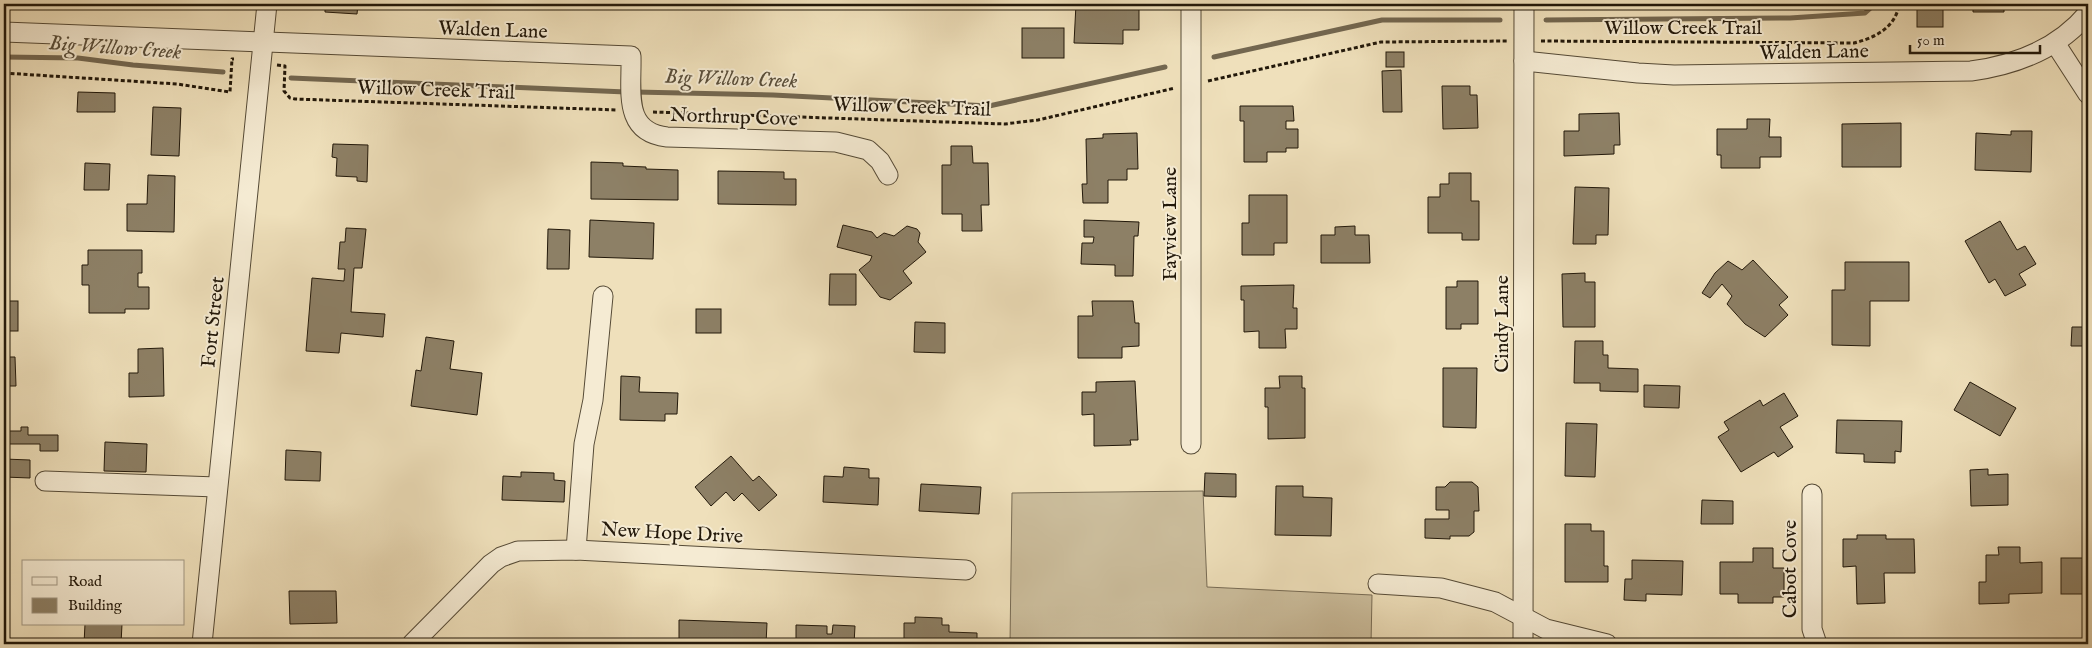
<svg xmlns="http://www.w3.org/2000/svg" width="2092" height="648" viewBox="0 0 2092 648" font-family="'IM FELL English',serif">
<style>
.grass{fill:#ccbe9d;stroke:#776b54}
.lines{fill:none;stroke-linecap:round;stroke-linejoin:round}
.stream{stroke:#736750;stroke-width:5}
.building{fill:#8d8066;stroke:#22180a}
.minor-casing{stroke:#554a36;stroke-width:21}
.path{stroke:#22180a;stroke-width:3;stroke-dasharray:4 2.5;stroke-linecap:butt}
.minor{stroke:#f5ebd3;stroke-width:19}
.labels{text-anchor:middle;stroke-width:4;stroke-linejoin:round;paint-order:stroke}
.street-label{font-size:20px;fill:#22180a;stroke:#f5ebd3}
.water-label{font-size:21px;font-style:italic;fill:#584d39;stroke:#f5ebd3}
</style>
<rect width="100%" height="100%" fill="#efe0bb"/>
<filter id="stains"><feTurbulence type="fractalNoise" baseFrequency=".004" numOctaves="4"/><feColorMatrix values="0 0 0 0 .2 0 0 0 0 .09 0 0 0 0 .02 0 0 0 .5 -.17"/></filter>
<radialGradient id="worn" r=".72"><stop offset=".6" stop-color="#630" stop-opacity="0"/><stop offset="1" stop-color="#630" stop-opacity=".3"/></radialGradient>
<polygon class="grass" points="1203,491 1207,587 1372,595 1371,644 1010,644 1012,493"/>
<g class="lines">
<g class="stream">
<polyline points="1546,20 1790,18 1865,13 1875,4"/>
<polyline points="4,57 78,58 133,65 223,72"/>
<polyline points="1214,57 1382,20 1500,20"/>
<polyline points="291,78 626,92"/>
<polyline points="635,92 773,95 989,106 1165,67"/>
</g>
</g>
<g class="building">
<polygon points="325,4 358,4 357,14 325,12"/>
<polygon points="1076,4 1132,4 1132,6 1139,6 1139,30 1123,30 1123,44 1074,43"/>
<rect x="1917" y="4" width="26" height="23"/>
<polygon points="1973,4 2033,4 2033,6 2004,6 2004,12 1973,12"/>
<rect x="1022" y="28" width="42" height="30"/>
<rect x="1386" y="52" width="18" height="15"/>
<polygon points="1401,70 1402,112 1383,112 1382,71"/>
<polygon points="1442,86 1470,86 1470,95 1477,95 1478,128 1443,129"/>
<polygon points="78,92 115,93 115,112 77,112"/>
<polygon points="1240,106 1293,106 1294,121 1286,121 1286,129 1298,129 1298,148 1286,148 1286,152 1267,152 1267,162 1244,162 1244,121 1240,121"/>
<polygon points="153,107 181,108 179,156 151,155"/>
<polygon points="1619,113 1620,145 1614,145 1614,154 1564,156 1564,131 1579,131 1579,114"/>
<polygon points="1747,119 1770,119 1769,137 1781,137 1781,157 1760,157 1760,168 1721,168 1721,155 1717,155 1717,129 1747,129"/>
<polygon points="1901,123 1901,167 1842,167 1842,124"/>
<polygon points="2011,131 2032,131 2031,172 1975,170 1976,133 2011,135"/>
<polygon points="1137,133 1138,169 1127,169 1127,180 1108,180 1108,203 1083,203 1082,184 1087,184 1086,139 1103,138 1103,134"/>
<polygon points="333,144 368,145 367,182 357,181 357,177 336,176 337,158 332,157"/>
<polygon points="951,146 972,146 973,163 988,163 989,205 981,205 982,231 962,231 962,214 942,214 942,165 951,165"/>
<polygon points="591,162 623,163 623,166 646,167 646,169 678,170 678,200 591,199"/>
<polygon points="85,163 110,164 109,190 84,190"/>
<polygon points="718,171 784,172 784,179 796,179 796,205 718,204"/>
<polygon points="1449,173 1471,173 1471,201 1479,201 1479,240 1462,240 1462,233 1428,233 1428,197 1440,197 1440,184 1449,184"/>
<polygon points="148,175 175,176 174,232 127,231 127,204 147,204"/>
<polygon points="1575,187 1609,188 1608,235 1596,235 1596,244 1573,244"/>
<polygon points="1249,195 1287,195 1287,243 1274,243 1274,255 1242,255 1242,223 1249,223"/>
<polygon points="590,220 654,223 653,259 589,257"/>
<polygon points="1084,220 1139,222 1138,236 1134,236 1133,276 1115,276 1115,265 1081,264 1082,243 1093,243 1094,237 1084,237"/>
<polygon points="2000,221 2017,250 2025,246 2036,264 2019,274 2026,285 2005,296 1995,279 1989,283 1965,241"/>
<polygon points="843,225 872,232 877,238 884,233 894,236 907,226 917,229 920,233 918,242 926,252 903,271 912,283 890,300 880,297 859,270 870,261 872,256 837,247"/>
<polygon points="1355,226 1355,235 1369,235 1370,263 1321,263 1321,235 1335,235 1335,227"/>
<polygon points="346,228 366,229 362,268 354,268 351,312 385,314 383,337 341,333 339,353 306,351 312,278 344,281 345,269 338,269 340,242 345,242"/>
<polygon points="548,229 570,230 569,269 547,269"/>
<polygon points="88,250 142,250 142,273 138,273 138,287 149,287 149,309 125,309 125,313 89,313 89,285 82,285 82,265 88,265"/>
<polygon points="1753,260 1788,297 1779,305 1788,315 1765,337 1745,324 1727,304 1732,296 1722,284 1710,298 1702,293 1715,273 1728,261 1742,270"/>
<polygon points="1845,262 1909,262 1909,301 1870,301 1870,346 1832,345 1832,290 1845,290"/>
<polygon points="1585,273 1585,282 1595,282 1595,327 1563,327 1562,274"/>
<polygon points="830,274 856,274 856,305 829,305"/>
<polygon points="1457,281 1478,281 1478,324 1461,324 1461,329 1446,329 1446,287 1457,287"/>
<polygon points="1294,285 1293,308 1297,308 1297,329 1285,329 1286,348 1259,348 1259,331 1244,332 1244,300 1241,300 1241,286"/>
<rect x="4" y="301" width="14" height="30"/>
<polygon points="1092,301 1133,301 1135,323 1139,323 1139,346 1122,347 1122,358 1078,358 1078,316 1093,316"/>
<polygon points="2084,308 2088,308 2088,346 2071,346 2072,327 2084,327"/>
<rect x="696" y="309" width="25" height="24"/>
<polygon points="915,322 945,323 945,353 914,352"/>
<polygon points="426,337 454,341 450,369 482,373 477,415 411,406 416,370 421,371"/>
<polygon points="1575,341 1603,341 1603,355 1608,355 1608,368 1638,369 1638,392 1600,391 1600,383 1574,383"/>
<polygon points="163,348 164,396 129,397 129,373 138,373 138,349"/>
<polygon points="4,357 15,357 16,386 4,386"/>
<polygon points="1443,368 1477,368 1476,428 1443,427"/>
<polygon points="621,376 640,377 639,392 678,393 677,414 665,414 665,421 620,420"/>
<polygon points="1279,376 1302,376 1302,388 1305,388 1305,438 1268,439 1268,407 1265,407 1265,388 1280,388"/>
<polygon points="1135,381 1138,440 1130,440 1131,445 1094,446 1094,414 1082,415 1082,392 1096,392 1096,382"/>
<polygon points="1970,382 2016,408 2000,436 1954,410"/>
<polygon points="1644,385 1680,386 1679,408 1644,407"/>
<polygon points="1784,393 1798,416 1780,427 1793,447 1778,457 1774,452 1741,472 1718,437 1729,430 1724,422 1760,400 1763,406"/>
<polygon points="1837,420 1902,421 1901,452 1895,451 1895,463 1864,462 1864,454 1836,453"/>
<polygon points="1566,423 1597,424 1595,477 1565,476"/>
<polygon points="21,427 28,427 28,435 58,435 58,451 40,451 40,444 7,444 7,431 21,431"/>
<polygon points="105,442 147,444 146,472 104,471"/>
<polygon points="286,450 321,452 320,481 285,480"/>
<polygon points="731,456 753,481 759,476 777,495 759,511 742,493 734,501 726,492 711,506 695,487"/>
<polygon points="4,459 30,460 30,478 4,477"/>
<polygon points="844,467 869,469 869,478 879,478 878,505 823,502 824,476 843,477"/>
<polygon points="1988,469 1988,475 2008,474 2008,505 1971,506 1970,470"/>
<polygon points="521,472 554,473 554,480 565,481 564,502 502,500 503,476 521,477"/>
<polygon points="1205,473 1236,474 1236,497 1204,496"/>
<polygon points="1450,482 1472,482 1478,487 1479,511 1474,511 1474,532 1469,536 1450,536 1450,539 1425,538 1425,519 1449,519 1449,510 1436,510 1436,487 1445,487"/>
<polygon points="921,484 981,487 979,514 919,511"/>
<polygon points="1276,486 1303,486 1303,497 1332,498 1331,536 1275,535"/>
<polygon points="1702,500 1733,501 1733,524 1701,524"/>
<polygon points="1565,524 1591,524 1591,531 1604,531 1604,566 1608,566 1608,582 1565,582"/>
<polygon points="1857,535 1886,535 1886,539 1914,539 1915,573 1884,573 1885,603 1857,604 1856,566 1843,567 1843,539 1857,539"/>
<polygon points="1998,547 2020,547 2020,563 2042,562 2042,593 2009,594 2009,603 1979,604 1979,582 1986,582 1986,555 1999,555"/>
<polygon points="1753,548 1773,548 1773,568 1784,568 1784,597 1773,597 1773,603 1738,603 1738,594 1720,594 1720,562 1753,562"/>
<rect x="2061" y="558" width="27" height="36"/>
<polygon points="1632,560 1683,561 1682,595 1646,594 1646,601 1624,600 1625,579 1632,579"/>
<polygon points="289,591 336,591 337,623 290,624"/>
<polygon points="915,617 942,618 942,625 949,625 949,632 977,633 977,644 904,644 904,623 915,623"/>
<polygon points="679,620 767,623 766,644 679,644"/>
<polygon points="85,624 122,624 121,644 84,644"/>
<polygon points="796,625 827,626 827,634 832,634 833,625 855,626 854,644 796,644"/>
<polygon points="537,639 537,644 486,644"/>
</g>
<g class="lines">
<defs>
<g id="minor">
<polyline points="1191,4 1191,444"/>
<path d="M4,32L631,56C632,90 622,132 667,137L836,142L868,150L880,161L888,175"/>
<polyline points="2055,43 2088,94"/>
<path d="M1524,61L1638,73L1674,75L1971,71C2016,65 2058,49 2088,13"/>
<polyline points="45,481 217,487"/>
<polyline points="1812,494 1812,629 1817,644"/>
<polyline points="576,550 584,444 593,400 603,296"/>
<polyline points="1378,584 1441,588 1472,596 1495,602 1546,629 1607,644"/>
<polyline points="202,644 267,4"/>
<polyline points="412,644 491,564 501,557 518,551 576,550 966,570"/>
<polyline points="1523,644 1524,4"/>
</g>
</defs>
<use href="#minor" class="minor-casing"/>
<g class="path">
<path d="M1541,41L1854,43C1874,38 1896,28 1899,4"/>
<polyline points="277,65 285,66 284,91 290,98 295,99 617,110"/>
<polyline points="4,73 177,84 230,92 232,59 234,59"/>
<polyline points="1208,81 1381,42 1508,41"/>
<polyline points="653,112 1005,124 1038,120 1175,88"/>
</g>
<use href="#minor" class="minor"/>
</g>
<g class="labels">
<g class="street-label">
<text x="1683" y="34">Willow Creek Trail</text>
<text transform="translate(493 29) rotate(2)" y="7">Walden Lane</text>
<text transform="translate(1814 51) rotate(-1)" y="7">Walden Lane</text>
<text transform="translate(436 89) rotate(2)" y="7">Willow Creek Trail</text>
<text transform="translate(912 106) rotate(2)" y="7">Willow Creek Trail</text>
<text transform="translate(734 116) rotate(2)" y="7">Northrup Cove</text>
<text transform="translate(1169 224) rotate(-90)" y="7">Fayview Lane</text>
<text transform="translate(212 322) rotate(-84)" y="7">Fort Street</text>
<text transform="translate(1501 324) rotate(-90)" y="7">Cindy Lane</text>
<text transform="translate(672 532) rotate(3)" y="7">New Hope Drive</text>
<text transform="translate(1789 569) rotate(-90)" y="7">Cabot Cove</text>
</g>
<g class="water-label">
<text transform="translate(115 47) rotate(4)" y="7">Big Willow Creek</text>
<text transform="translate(731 78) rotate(2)" y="7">Big Willow Creek</text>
</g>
</g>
<rect width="2092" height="648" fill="none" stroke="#efe0bb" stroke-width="20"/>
<rect x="5" y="5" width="2082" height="638" fill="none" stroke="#22180a" stroke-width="2.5"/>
<rect x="10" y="10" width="2072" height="628" fill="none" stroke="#22180a"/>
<rect x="22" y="560" width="162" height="65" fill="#f5ebd3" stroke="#a19783"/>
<rect x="32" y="577" width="25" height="8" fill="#f5ebd3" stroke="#a19783"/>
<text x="68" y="586" font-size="15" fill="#22180a">Road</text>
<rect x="32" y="598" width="25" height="15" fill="#8d8066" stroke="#a19783"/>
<text x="68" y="610" font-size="15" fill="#22180a">Building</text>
<path d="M1910 45v8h130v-8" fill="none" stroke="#22180a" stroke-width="2.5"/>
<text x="1917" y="45" font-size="15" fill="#22180a" stroke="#f5ebd3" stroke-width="4" paint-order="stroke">50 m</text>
<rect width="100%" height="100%" filter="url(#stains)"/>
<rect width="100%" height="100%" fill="url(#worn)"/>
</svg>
